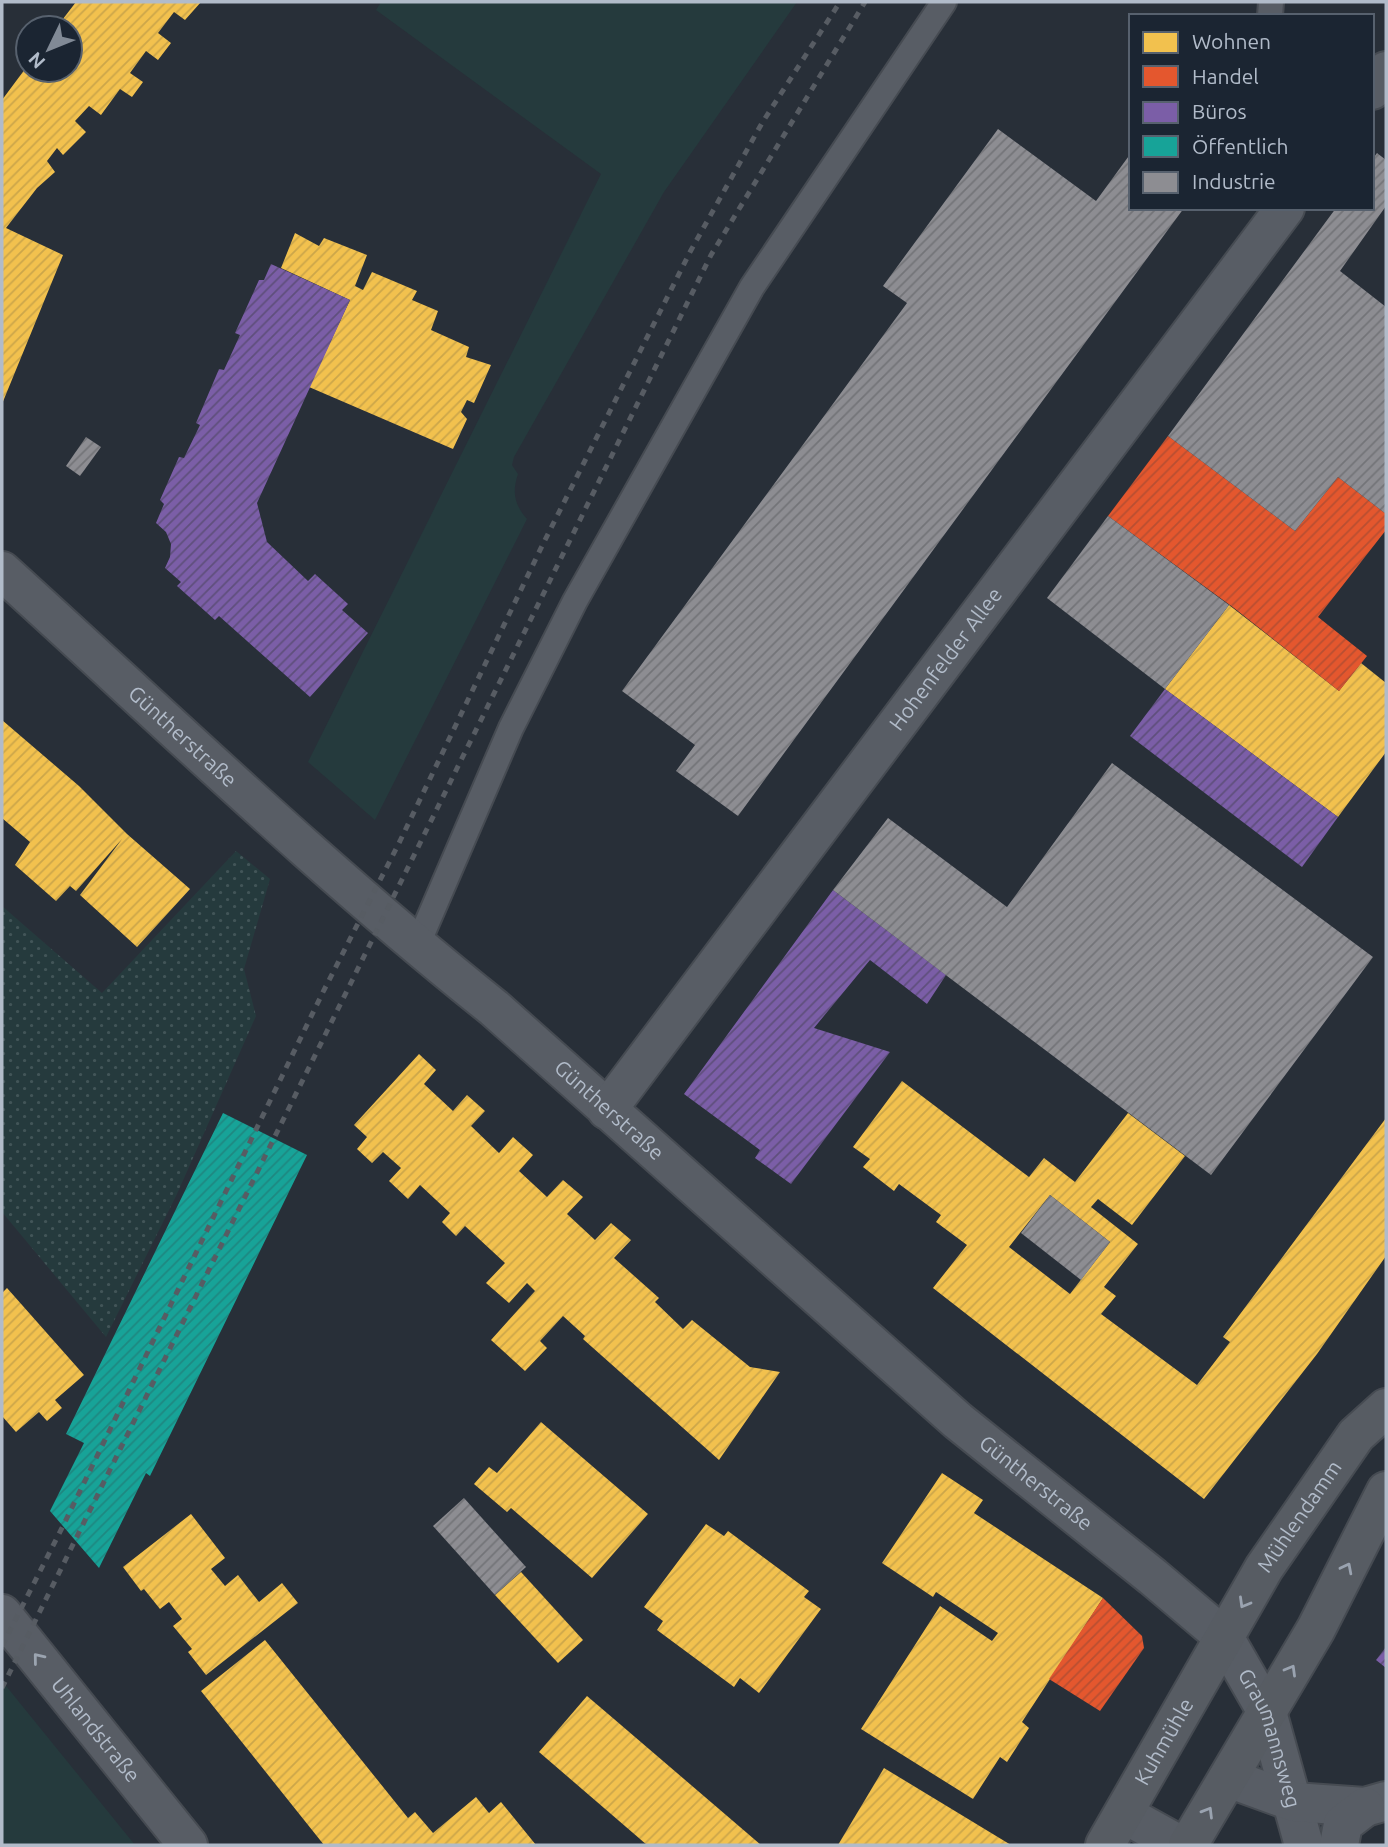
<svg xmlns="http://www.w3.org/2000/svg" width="1388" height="1847" viewBox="0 0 1388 1847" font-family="Ubuntu,sans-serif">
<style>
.grass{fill:url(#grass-dots)}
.park{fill:#253a3d}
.homes{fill:url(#homes-hatch);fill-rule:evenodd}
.shops{fill:url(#shops-hatch)}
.offices{fill:url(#offices-hatch)}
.public{fill:url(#public-hatch)}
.industry{fill:url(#industry-hatch)}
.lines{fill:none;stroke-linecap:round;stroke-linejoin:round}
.service-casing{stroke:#464b52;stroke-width:28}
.minor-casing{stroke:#464b52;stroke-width:42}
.secondary-casing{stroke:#464b52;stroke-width:42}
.service{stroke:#585d65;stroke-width:24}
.minor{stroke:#585d65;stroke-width:38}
.secondary{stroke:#575c63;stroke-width:38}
.rail{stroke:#575c63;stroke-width:5;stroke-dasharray:7 7;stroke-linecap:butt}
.oneway{stroke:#9aa3b0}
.oneway2{stroke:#9ba4b0}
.labels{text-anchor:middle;stroke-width:7;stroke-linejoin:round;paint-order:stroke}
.street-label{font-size:21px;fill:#b1bbc9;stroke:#1b2532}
</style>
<defs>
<pattern id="grass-dots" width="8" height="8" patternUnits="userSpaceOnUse" patternTransform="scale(1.75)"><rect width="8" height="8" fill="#253a3d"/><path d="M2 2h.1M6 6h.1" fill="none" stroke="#425558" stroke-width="1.8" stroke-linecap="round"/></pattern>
<pattern id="homes-hatch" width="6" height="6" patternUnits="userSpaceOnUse" patternTransform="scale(1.75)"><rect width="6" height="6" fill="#f2c14e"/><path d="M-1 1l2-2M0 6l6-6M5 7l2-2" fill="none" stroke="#cca64a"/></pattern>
<pattern id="shops-hatch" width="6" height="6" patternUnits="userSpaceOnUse" patternTransform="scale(1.75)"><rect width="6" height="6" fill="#e4572e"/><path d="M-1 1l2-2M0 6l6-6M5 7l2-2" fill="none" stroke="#b84f32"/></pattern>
<pattern id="offices-hatch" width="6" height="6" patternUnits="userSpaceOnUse" patternTransform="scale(1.75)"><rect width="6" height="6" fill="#7b5ea7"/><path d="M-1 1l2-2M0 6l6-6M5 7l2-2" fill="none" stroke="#5f4f7c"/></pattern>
<pattern id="public-hatch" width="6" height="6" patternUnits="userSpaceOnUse" patternTransform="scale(1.75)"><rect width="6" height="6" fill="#17a398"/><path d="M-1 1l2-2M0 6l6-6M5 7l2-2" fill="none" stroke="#1e8881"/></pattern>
<pattern id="industry-hatch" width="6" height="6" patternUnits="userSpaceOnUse" patternTransform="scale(1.75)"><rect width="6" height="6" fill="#8d8d92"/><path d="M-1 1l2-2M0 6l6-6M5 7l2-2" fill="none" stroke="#737478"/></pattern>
</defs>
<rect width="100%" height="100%" fill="#282f38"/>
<polygon class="grass" points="236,851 270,879 244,969 256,1016 177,1194 106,1337 2,1212 2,906 102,993"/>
<g class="park">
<path d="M381,2H797L664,192L514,457L512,465L518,474C512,492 514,504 527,519L375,820L308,762L601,174L376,10Z"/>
<polygon points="2,1681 135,1845 2,1845"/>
</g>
<g class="homes">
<polygon points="76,2 201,2 185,20 174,12 158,33 171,43 158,60 146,51 130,73 143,82 132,97 120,89 101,115 89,106 75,121 86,132 63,155 57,148 47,161 55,172 37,188 6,228 63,255 2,404 2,100 28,65 28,70 70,70 70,28 56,28"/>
<polygon points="295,233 319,246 324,238 367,255 355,286 363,290 372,272 417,291 412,300 438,311 431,330 469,347 466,357 491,365 474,403 467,400 461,412 467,419 453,449 309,387 350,300 281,268"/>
<polygon points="1229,605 1339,691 1361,663 1386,683 1386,752 1338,817 1165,689"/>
<polygon points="2,720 79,786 127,834 190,889 137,947 80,895 122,839 76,891 70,886 56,901 15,865 30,842 2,818"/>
<polygon points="419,1054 436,1070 424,1084 453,1111 467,1095 485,1111 471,1126 499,1153 513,1137 533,1155 519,1171 547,1197 563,1180 583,1197 567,1214 595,1240 611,1223 631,1240 614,1258 659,1298 655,1302 683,1329 692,1320 750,1367 780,1372 719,1460 583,1339 585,1336 563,1316 540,1341 547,1348 525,1371 491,1340 535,1291 527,1283 509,1303 486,1283 505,1263 465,1226 456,1236 442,1222 450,1213 420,1185 408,1199 389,1181 401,1168 383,1152 372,1163 357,1149 367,1137 354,1125"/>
<path d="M902,1081L1029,1177L1044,1158L1075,1182L1128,1113L1185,1156L1132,1225L1098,1199L1091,1207L1138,1244L1104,1287L1116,1296L1101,1314L1197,1385L1230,1342L1223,1337L1386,1118V1256L1317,1354L1204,1499L933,1288L967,1245L936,1222L941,1215L899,1184L894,1191L863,1167L870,1159L853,1147ZM1050,1195L1110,1242L1070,1294L1009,1247Z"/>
<polygon points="7,1288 84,1375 55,1400 62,1408 47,1421 39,1412 16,1432 2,1416 2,1293"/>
<polygon points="541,1422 648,1514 592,1578 511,1508 507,1512 474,1484 489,1467 497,1473"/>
<polygon points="942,1473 983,1500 974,1513 1103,1598 1022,1722 1029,1728 1007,1762 1000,1757 973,1799 861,1729 940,1606 992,1641 998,1633 936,1592 933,1597 882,1563"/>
<polygon points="191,1514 225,1558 211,1569 225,1586 238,1575 259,1602 282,1583 298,1603 206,1675 188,1652 192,1649 173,1626 182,1619 169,1602 160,1609 144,1589 141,1591 123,1567"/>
<polygon points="706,1524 724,1536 728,1531 809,1591 804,1597 821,1609 759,1693 740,1678 734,1687 657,1630 663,1621 644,1607"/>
<polygon points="521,1572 583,1640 558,1663 495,1595"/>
<polygon points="265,1640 408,1818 415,1812 433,1833 476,1797 489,1813 501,1802 536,1845 324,1845 201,1691"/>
<polygon points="587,1696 614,1719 761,1845 647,1845 539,1752"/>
<polygon points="884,1768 1011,1845 838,1845"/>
</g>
<g class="shops">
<polygon points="1168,436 1295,531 1338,477 1386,514 1386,530 1318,617 1367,656 1339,691 1234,608 1108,516"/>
<polygon points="1103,1598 1142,1636 1144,1648 1100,1711 1049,1679"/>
</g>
<g class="offices">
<polygon points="271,264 350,300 257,503 267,542 308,581 315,574 348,604 342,610 368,633 310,697 219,616 215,620 177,586 181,582 165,568 170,557 171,544 166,532 156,523 164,504 160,500 179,457 184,458 200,425 196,423 219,369 224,370 240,335 235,333 259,280 264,280"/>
<polygon points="1165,689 1338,817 1302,867 1130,736"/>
<polygon points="833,890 946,975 927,1004 870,960 814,1028 890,1052 791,1184 755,1158 760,1150 684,1094"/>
<polygon points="1386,1647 1386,1668 1376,1660"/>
</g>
<polygon class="public" points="223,1113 307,1155 150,1476 146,1473 99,1568 50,1511 84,1443 66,1434"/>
<g class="industry">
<polygon points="998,129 1096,201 1131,153 1131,208 1184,208 738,816 676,771 695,745 622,691 907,303 883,286"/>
<polygon points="1377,153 1386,160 1386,206 1340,271 1386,307 1386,514 1338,477 1295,531 1168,436 1336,208 1372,208 1372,160"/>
<polygon points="86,437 101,447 80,476 66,466"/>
<polygon points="1108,516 1229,605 1165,689 1047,598"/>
<polygon points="1112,763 1373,957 1211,1175 833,890 888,818 1007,907"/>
<polygon points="1050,1195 1110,1242 1081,1280 1021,1233"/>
<polygon points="464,1498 526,1567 495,1595 433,1526"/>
</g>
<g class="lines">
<defs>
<g id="service">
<polyline points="1270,16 1271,2"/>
<polyline points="417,946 511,728 575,601 752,287 944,2"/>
</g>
<g id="minor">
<polyline points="1372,90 1386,71"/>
<path id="s1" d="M2,571C164,718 322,871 494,1008L958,1421L1153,1577L1224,1637L1267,1712L1304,1845"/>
<path id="s2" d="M607,1110L1285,208"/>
<path id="s3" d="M2,1614L188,1845"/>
<polyline points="1228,1778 1294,1802 1365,1807 1386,1801"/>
<polyline points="1124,1814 1180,1845"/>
<polyline points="1339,1845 1343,1824 1365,1807"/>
</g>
<g id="secondary">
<path id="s4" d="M1105,1845L1264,1568L1356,1435L1386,1408"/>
<polyline points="1188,1845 1316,1629 1386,1491"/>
</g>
</defs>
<use href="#service" class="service-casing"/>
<use href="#minor" class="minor-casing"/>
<use href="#secondary" class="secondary-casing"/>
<use href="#service" class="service"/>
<use href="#minor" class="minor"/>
<use href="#secondary" class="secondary"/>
<g class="rail">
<polyline points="2,1646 63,1526 323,992 400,841 542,546 690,252 762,123 840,2"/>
<polyline points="2,1688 711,255 865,2"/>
</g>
</g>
<defs><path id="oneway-chevron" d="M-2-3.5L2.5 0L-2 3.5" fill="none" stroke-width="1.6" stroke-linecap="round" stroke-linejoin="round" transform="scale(1.75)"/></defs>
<g class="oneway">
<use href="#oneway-chevron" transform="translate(1347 1568) rotate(-63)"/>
<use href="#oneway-chevron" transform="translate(1244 1603) rotate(120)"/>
<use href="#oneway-chevron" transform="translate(1291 1670) rotate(-60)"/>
<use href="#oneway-chevron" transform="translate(1208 1812) rotate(-59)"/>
</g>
<use class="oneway2" href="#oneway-chevron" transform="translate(38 1658) rotate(-129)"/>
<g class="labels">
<g class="street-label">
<text dy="7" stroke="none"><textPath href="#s2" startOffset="564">Hohenfelder Allee</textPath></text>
<text dy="7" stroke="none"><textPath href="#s1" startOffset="245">Güntherstraße</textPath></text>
<text dy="7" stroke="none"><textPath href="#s1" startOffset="812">Güntherstraße</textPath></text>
<text dy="7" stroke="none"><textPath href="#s1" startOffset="1379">Güntherstraße</textPath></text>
<text dy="7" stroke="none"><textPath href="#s4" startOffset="382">Mühlendamm</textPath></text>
<text dy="7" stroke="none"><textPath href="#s3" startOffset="149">Uhlandstraße</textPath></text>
<text dy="7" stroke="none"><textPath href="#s1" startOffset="1734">Graumannsweg</textPath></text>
<text dy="7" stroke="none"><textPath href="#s4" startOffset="119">Kuhmühle</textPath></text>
</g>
</g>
<rect width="1388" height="1847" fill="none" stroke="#b1bbc9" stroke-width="7"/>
<rect x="1129" y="14" width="245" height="196" fill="#1b2532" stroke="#57616e" stroke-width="2"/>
<rect x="1143" y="32" width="35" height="21" fill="#f2c14e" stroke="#57616e" stroke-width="2"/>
<text x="1192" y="49" font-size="21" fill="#b1bbc9">Wohnen</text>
<rect x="1143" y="66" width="35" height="21" fill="#e4572e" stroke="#57616e" stroke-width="2"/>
<text x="1192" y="84" font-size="21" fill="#b1bbc9">Handel</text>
<rect x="1143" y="102" width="35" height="21" fill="#7b5ea7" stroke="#57616e" stroke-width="2"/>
<text x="1192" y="119" font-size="21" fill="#b1bbc9">Büros</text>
<rect x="1143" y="136" width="35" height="21" fill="#17a398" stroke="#57616e" stroke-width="2"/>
<text x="1192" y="154" font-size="21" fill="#b1bbc9">Öffentlich</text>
<rect x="1143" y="172" width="35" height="21" fill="#8d8d92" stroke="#57616e" stroke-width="2"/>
<text x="1192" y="189" font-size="21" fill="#b1bbc9">Industrie</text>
<g transform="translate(49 49) rotate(227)"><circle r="33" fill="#1b2532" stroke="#57616e" stroke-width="2"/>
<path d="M0-5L12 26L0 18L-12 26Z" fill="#818a96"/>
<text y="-10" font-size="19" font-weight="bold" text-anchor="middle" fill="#b1bbc9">N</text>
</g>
</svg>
